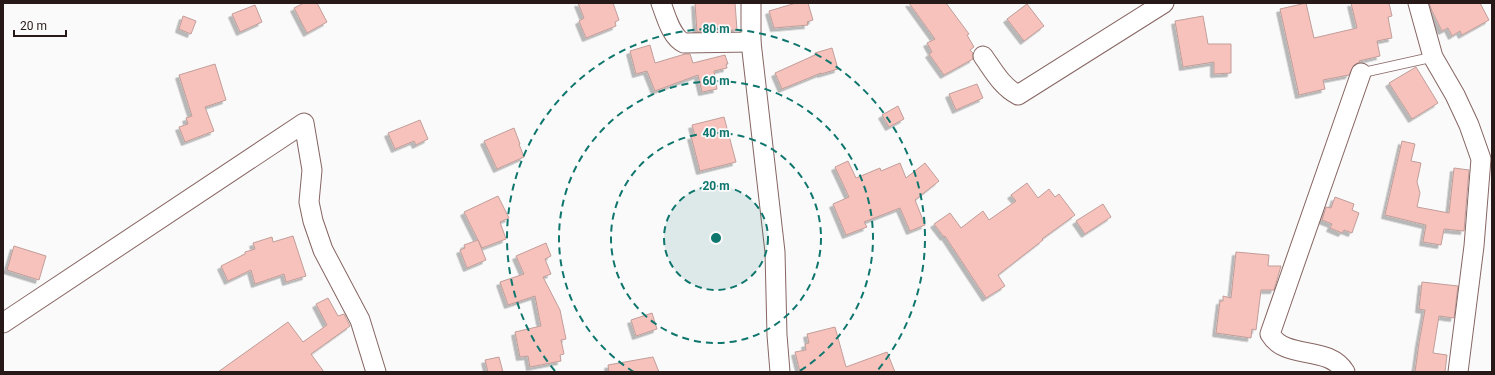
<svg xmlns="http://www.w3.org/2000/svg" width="1495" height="375" viewBox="0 0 1495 375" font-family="Roboto,sans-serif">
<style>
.building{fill:#f7c2bc;stroke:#c19d99;filter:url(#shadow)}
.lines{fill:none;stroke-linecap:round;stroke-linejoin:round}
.lane-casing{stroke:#866562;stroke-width:11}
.street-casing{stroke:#866562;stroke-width:21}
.lane{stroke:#fff;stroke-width:9}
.street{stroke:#fff;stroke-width:19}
.ring{fill:none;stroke:#0f766e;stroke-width:2;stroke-dasharray:7 5}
.centre{fill:#0f766e;stroke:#fafafa;stroke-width:2}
.ring-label{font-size:12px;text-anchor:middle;font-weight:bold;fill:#0f766e;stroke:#fafafa;stroke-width:3.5;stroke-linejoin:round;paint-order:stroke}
</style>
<defs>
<filter id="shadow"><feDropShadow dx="-3.5" dy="3.5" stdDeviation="0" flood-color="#0004"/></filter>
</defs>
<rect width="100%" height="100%" fill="#fafafa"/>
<g class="building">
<polygon points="304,3 317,3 327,22 307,33 294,8"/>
<polygon points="578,3 613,3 619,20 615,22 616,26 586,38 579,21 584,18"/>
<polygon points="695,3 735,3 737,30 697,32"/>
<polygon points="796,3 808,3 813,20 807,22 808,25 774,28 769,11"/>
<polygon points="909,3 946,3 969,34 967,35 974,47 970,50 973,53 973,59 944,75 929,54 932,52 927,43 935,39"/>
<polygon points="1306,3 1314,38 1357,28 1351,3 1389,3 1392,16 1388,17 1392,38 1377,41 1380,56 1359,61 1360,62 1354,65 1349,75 1323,80 1325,89 1299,95 1280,9"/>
<polygon points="1429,3 1480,3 1489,20 1462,35 1460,31 1452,36 1448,28 1442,31 1432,11"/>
<polygon points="1027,4 1044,26 1024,41 1007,19"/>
<polygon points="255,5 262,22 240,32 232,14"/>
<polygon points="183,16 196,21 191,34 179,29"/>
<polygon points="1203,16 1208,44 1231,44 1231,73 1214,74 1214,62 1183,67 1175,21"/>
<polygon points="650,45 655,63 685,54 690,54 693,63 725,55 728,64 726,64 727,68 714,71 717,89 702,92 698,75 655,91 647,71 636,74 630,51"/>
<polygon points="832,48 838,69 821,74 821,73 782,89 775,73 815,55 815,53"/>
<polygon points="215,64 226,100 205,107 214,131 185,142 179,127 188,124 186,118 192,116 179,75"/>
<polygon points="1416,67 1438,103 1412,119 1389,83"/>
<polygon points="977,84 983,98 956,110 949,94"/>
<polygon points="898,106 904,119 889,127 882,115"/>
<polygon points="724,117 736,162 700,171 691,136 695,136 692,125"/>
<polygon points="420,120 428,139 416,145 414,141 395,149 388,133"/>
<polygon points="514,128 520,144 519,144 524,157 497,169 484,141"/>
<polygon points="1402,141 1415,144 1411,161 1421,163 1417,182 1420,193 1417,207 1449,213 1454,168 1469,170 1464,231 1444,229 1441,245 1423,242 1426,225 1385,215"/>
<polygon points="848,161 856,178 880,168 881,171 900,163 906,178 925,163 939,181 915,200 925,225 910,231 900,208 864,222 867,227 846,235 833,204 849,197 835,167"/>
<polygon points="1027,183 1038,198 1049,189 1055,197 1059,194 1075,215 1042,239 1043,240 998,275 1005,286 986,298 945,236 944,237 934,224 950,213 961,228 983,211 989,220 1016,201 1011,195"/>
<polygon points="498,196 509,218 500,222 506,239 482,248 464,212"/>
<polygon points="1335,197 1354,204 1352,210 1359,213 1352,233 1344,230 1342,233 1330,228 1332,224 1322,220 1326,207 1331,208"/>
<polygon points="1103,204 1111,217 1085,234 1076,221"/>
<polygon points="293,236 306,276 286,282 284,274 255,284 251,270 228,281 221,266 245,254 245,252 255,249 253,243 272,237 273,242"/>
<polygon points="478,240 486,260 467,268 460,250 465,248 464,245"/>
<polygon points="546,243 551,256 545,259 551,274 543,277 560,310 566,339 561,340 564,354 560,355 561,361 530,367 528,356 520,357 515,332 541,326 535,296 508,305 500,282 524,274 516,256"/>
<polygon points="14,246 46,256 39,280 7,270"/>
<polygon points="1236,252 1269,255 1268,266 1281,266 1274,290 1261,290 1256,330 1252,329 1251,338 1216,333 1220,301 1223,301 1223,296 1231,298"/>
<polygon points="1422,282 1458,286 1454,318 1439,316 1433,353 1447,355 1445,372 1415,372 1419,343 1425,310 1419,309"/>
<polygon points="328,298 338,316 344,314 350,326 311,354 324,372 218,372 288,322 303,342 327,325 316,304"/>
<polygon points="652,313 657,329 636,336 631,320"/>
<polygon points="835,327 846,367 887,352 895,372 800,372 795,352 806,350 805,344 809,343 807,334"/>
<polygon points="499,357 503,372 488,372 485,360"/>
<polygon points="653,357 659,372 609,372 608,365"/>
</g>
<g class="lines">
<defs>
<polyline id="lane" points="1361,73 1433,57"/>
<g id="street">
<path d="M661,3C666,16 671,37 684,43L751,42"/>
<polyline points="751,3 751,42 775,252 777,335 780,372"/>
<polyline points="1418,3 1433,57 1455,95 1469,125 1481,159 1474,246 1458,372"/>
<path d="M983,56C993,70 1002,87 1018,95L1164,3"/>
<polyline points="3,323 304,123 312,170 309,202 313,221 323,250 360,320 376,372"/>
<path d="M1345,372C1328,344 1286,361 1270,334L1361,73"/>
</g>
</defs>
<use href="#lane" class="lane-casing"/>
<use href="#street" class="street-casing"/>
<use href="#lane" class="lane"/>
<use href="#street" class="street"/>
</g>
<circle cx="716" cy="238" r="52" fill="#0f766e" fill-opacity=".12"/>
<g class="ring">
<circle cx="716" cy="238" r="52"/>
<circle cx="716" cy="238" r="105"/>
<path d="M634 372A157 157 0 1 1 798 372"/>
<path d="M555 371A209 209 0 1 1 877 371"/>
</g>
<circle cx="716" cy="238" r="6" class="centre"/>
<g class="ring-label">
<text x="716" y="33">80 m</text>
<text x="716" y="85">60 m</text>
<text x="716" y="137">40 m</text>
<text x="716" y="190">20 m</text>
</g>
<rect width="1495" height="375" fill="none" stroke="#261918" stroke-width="8"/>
<path d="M14 30v6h52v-6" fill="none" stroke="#261918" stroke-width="2"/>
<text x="20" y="30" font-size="12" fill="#261918" stroke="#fafafa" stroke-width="3" paint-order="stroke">20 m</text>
</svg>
